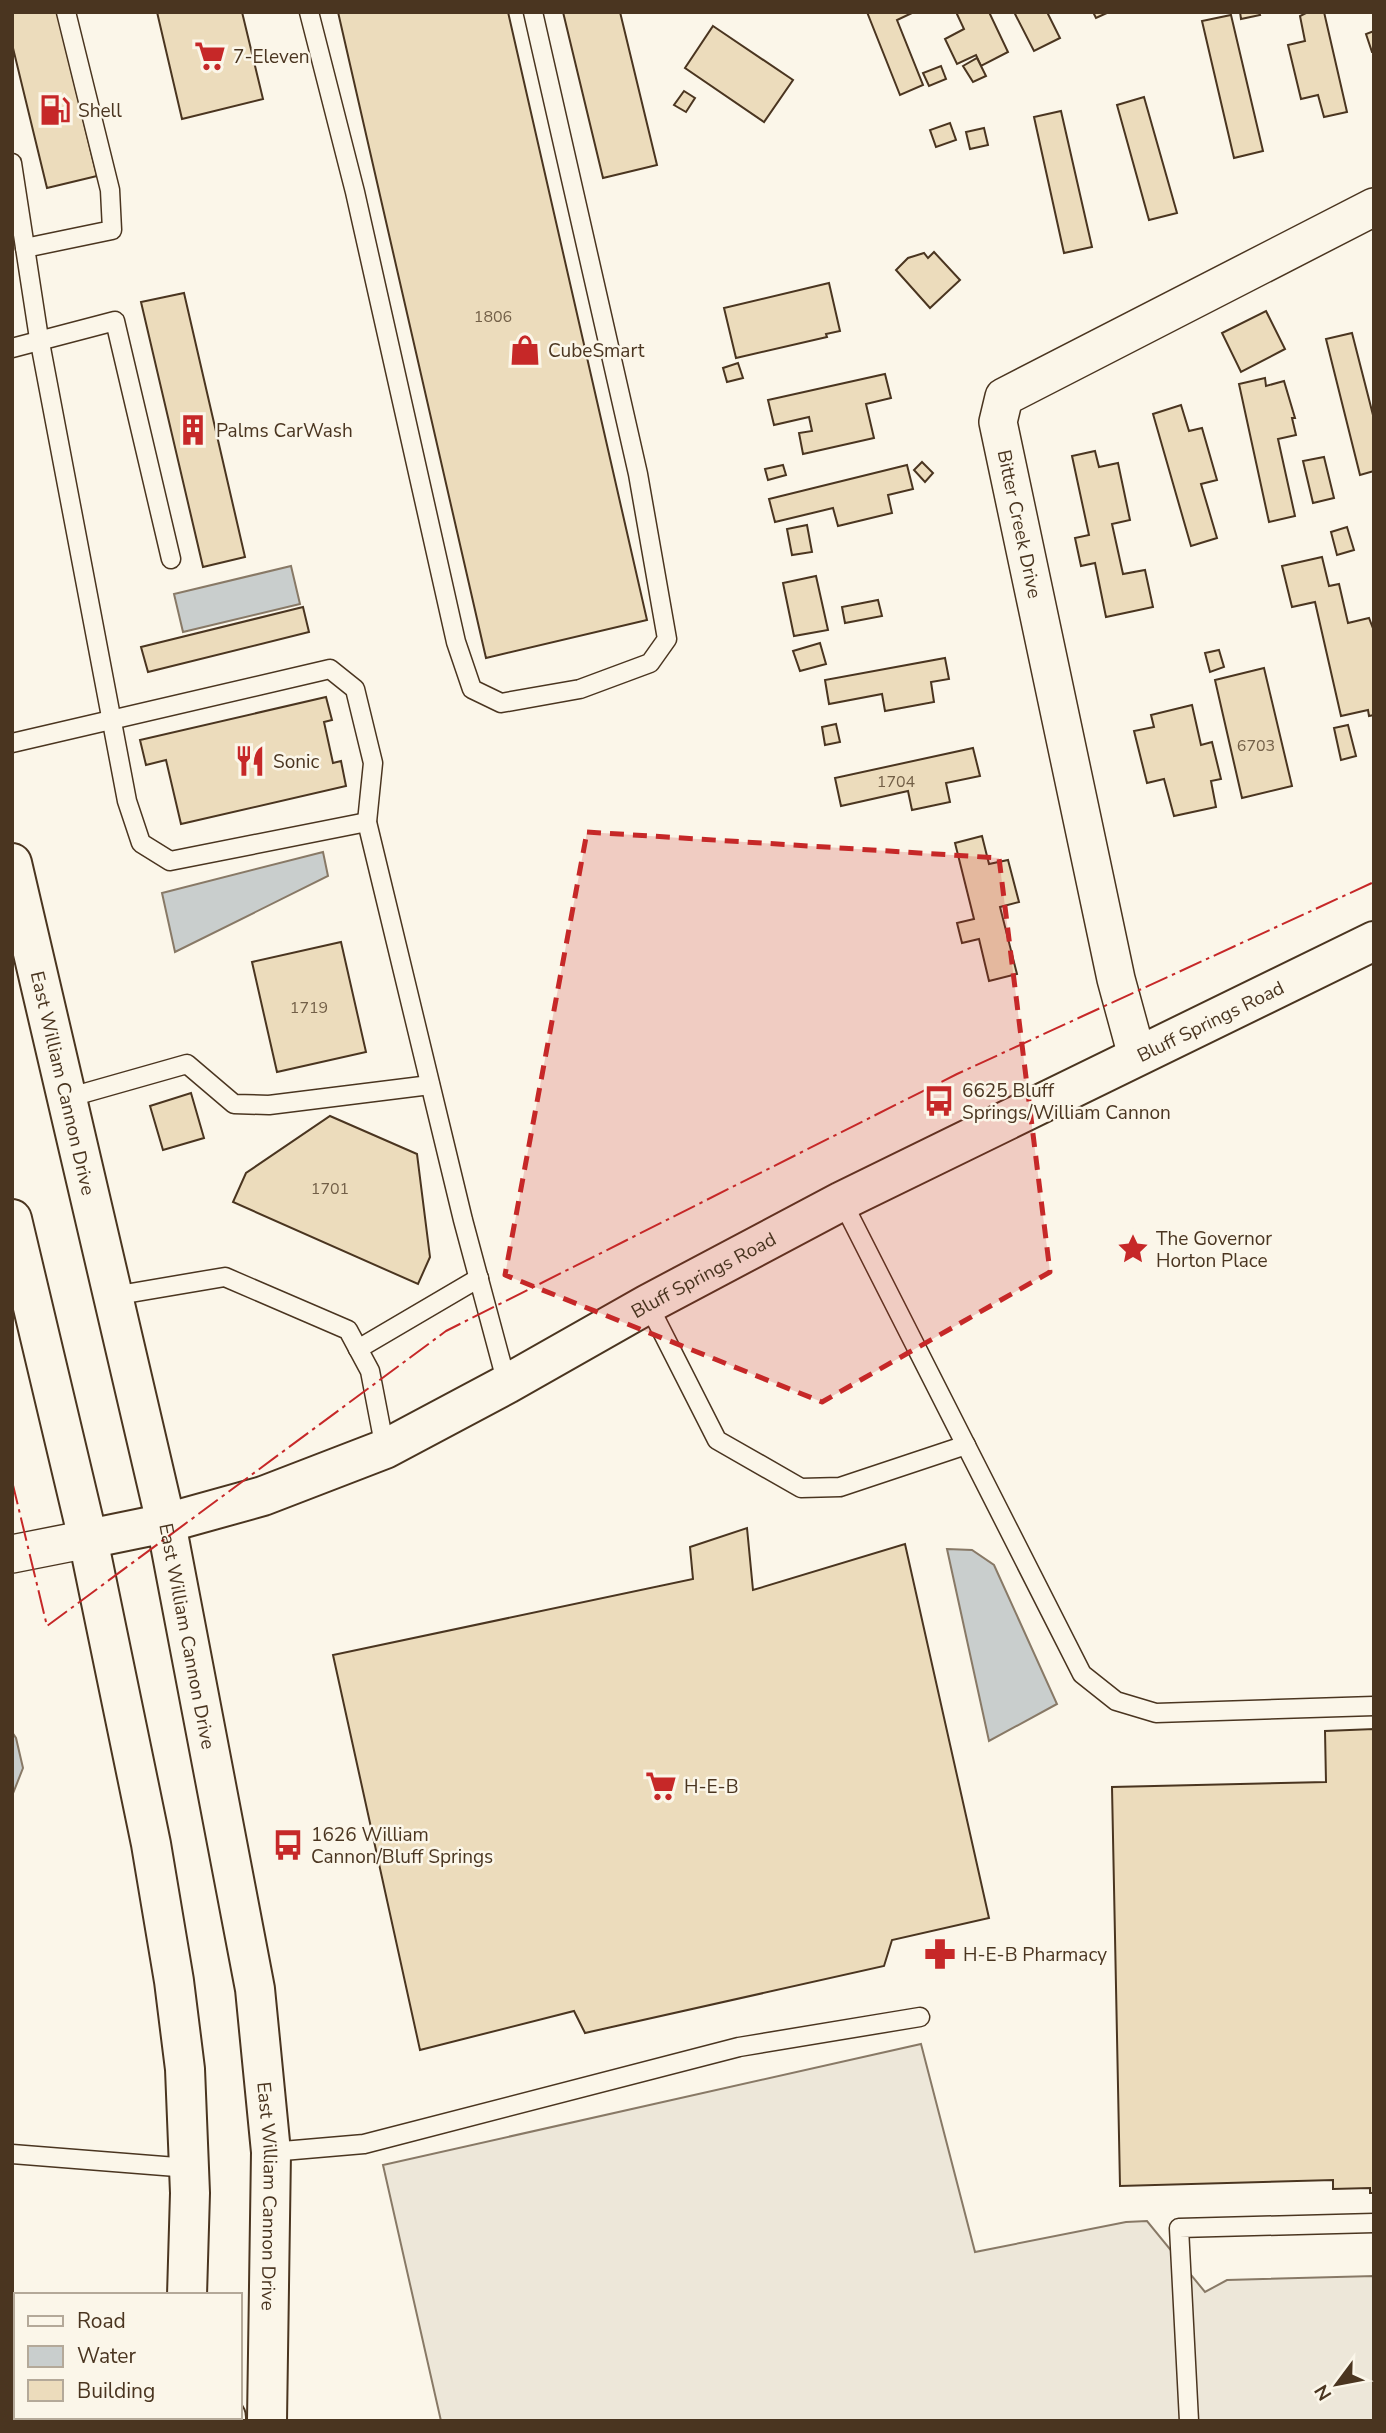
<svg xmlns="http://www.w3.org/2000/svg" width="1386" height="2433" viewBox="0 0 1386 2433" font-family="'Nunito Sans',sans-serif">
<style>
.parking{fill:#ede7d9;stroke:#887966;stroke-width:2}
.water{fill:#c9cecd;stroke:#887966;stroke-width:2}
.building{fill:#ecdcbc;stroke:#4a3520;stroke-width:2}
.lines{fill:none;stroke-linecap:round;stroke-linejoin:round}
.lane-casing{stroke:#4a3520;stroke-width:21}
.street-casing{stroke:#4a3520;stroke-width:40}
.secondary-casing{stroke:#4a3520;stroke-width:42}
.lane{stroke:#fbf6e9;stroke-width:18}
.street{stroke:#fbf6e9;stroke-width:37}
.secondary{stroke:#fbf6e9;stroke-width:38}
.power{stroke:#c62828;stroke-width:2;stroke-dasharray:24 5 3.5 5;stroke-linecap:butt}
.marked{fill:#c62828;fill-opacity:0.2;stroke:#c62828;stroke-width:5;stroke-dasharray:14 9;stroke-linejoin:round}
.labels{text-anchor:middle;stroke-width:5;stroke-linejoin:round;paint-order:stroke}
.number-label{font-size:16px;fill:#725f47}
.poi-label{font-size:19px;fill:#4a3520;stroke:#fbf6e9;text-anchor:start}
.street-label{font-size:19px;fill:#4a3520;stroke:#fbf6e9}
</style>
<rect width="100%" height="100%" fill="#fbf6e9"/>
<polygon class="parking" points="921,2044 975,2252 1126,2222 1147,2221 1205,2292 1227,2280 1374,2276 1374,2421 441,2421 383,2165"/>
<g class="water">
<polygon points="291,566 300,604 183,632 174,594"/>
<polygon points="323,852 328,876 175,952 162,893"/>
<polygon points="947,1549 972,1550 994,1565 1057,1704 989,1741"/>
<polygon points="12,1732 16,1738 23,1768 12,1796"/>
</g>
<g class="building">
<polygon points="12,12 57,12 97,176 47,188 12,44"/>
<polygon points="157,12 242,12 263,99 182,119"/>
<polygon points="338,12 508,12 647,620 486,658"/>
<polygon points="563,12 620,12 657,165 603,178"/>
<polygon points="867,12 914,12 897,20 923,85 900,95"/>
<polygon points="956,12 989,12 1008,52 981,66 976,55 957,64 945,39 964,29"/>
<polygon points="1014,12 1047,12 1060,38 1034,51"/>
<polygon points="1093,12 1109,12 1096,18"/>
<polygon points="1240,12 1259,12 1260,15 1241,19"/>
<polygon points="1308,12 1324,12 1347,112 1324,117 1318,95 1301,99 1288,45 1305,41 1300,16"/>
<polygon points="1231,15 1263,151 1234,158 1202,21"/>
<polygon points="713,26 793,80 764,122 685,68"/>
<polygon points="1374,31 1374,52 1372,52 1366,34"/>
<polygon points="977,58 986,76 973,82 963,66"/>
<polygon points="941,66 946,79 929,86 923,73"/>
<polygon points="684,91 695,98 686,112 674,105"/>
<polygon points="1144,97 1177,213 1149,220 1117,105"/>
<polygon points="1061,111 1092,247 1064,253 1034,117"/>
<polygon points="950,123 956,140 936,147 930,130"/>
<polygon points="984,128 988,145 970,149 966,132"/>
<polygon points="934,252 960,280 930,308 896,270 908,258 924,253 928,258"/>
<polygon points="829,283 840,331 826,334 827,337 736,358 724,308"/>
<polygon points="184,293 245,557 203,567 141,302"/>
<polygon points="1266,311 1285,349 1241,372 1222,333"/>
<polygon points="1352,333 1374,419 1374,471 1360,475 1326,339"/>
<polygon points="738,363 743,378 727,382 723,368"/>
<polygon points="885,374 891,398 866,404 874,438 803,454 799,433 812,431 809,417 774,425 768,400"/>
<polygon points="1265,378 1266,386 1284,381 1295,418 1292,418 1296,435 1278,439 1295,516 1269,522 1239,384"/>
<polygon points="1181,405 1189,431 1202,428 1217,480 1201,484 1217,538 1191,546 1153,414"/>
<polygon points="1095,451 1099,467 1118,463 1130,520 1112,524 1123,574 1145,570 1153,607 1106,617 1095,563 1081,566 1075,538 1089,535 1072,456"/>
<polygon points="1324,457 1334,498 1313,503 1303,461"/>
<polygon points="922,462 933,473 925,482 914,470"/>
<polygon points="783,465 786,475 768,480 765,469"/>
<polygon points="907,465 913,489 888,495 892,513 838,526 833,508 775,522 769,499"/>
<polygon points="807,525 812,552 792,555 787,529"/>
<polygon points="1347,527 1354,550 1337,555 1331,532"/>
<polygon points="1322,557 1329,586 1339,584 1348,623 1369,618 1374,631 1374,715 1369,716 1368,710 1341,716 1315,602 1292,607 1282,566"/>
<polygon points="816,576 828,630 794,636 783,583"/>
<polygon points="878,600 882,616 845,623 842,607"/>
<polygon points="303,607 309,632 148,672 141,647"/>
<polygon points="820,643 826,664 800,671 793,651"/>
<polygon points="1219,650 1224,667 1210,672 1205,653"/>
<polygon points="945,658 949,679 931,682 934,702 885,711 882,694 829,704 825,680"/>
<polygon points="1264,668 1292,786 1242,798 1215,680"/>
<polygon points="326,697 332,720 324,722 333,763 341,761 346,786 181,824 166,760 146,765 140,740"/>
<polygon points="1192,705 1201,745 1212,742 1221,779 1211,781 1216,807 1174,816 1164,779 1147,783 1134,731 1154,727 1151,715"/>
<polygon points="836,724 840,742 825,745 822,727"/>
<polygon points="1348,725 1356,756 1341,760 1334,728"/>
<polygon points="973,748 980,776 946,783 950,802 912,810 908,791 841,806 835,778"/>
<polygon points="982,836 989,864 1008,860 1019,902 1000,907 1017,974 989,981 979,939 962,943 957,923 974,919 955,843"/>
<polygon points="341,942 366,1052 277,1072 252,962"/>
<polygon points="191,1093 204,1138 163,1150 150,1106"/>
<polygon points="330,1116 417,1154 430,1257 418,1284 233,1202 246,1173"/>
<polygon points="747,1528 753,1590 905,1544 989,1918 892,1940 884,1966 585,2033 574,2011 420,2050 333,1655 693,1579 690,1547"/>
<polygon points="1374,1729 1374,2193 1370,2193 1370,2188 1333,2189 1333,2180 1120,2186 1112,1787 1326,1782 1325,1731"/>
</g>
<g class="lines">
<defs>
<g id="lane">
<polyline points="309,12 355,192 456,642 472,689 501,703 580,689 650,663 667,639 638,474 533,12"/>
<polyline points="12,163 38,332 127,801 141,843 170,861 367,822"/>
<polyline points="25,248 112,230 110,190 66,12"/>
<polyline points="12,348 115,321 171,559"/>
<polyline points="12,743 330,669 355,689 373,763 367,822 463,1220 507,1384"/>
<polyline points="67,1098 187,1064 234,1104 269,1105 430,1085"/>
<polyline points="842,1201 1082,1674 1116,1701 1156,1713 1374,1706"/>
<polyline points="113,1296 225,1277 348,1330 370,1371 385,1449"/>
<polyline points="648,1304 717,1440 801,1488 840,1487 966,1445"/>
<polyline points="358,1349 479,1278"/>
<polyline points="271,2152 364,2144 739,2047 920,2017"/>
<polyline points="12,2154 189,2168"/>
<polyline points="1189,2421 1179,2228 1374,2223"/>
</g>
<g id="street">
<polyline points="1137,1056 1116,979 998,422 1004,397 1374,207"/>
<polyline points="12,1554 88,1539"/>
</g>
<g id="secondary">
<path id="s1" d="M12,863L166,1523L255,1989L271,2152L267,2421"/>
<polyline points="12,1219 88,1539 151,1844 174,1981 185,2069 190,2193 187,2295"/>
<path id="s2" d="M88,1539L166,1523L263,1496L385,1449L507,1384L648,1304L842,1201L1374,941"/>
<polyline points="184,2421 184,2417"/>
<polyline points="226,2421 226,2417"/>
</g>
</defs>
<use href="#lane" class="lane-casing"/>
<use href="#street" class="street-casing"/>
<use href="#secondary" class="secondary-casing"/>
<use href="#lane" class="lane"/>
<use href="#street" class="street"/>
<use href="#secondary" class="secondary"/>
<polyline class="power" points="12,1481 47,1626 446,1331 957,1074 1374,882"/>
</g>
<path class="marked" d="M587,832L999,858L1050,1272L822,1402L505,1275Z"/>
<defs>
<symbol id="supermarket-bare" viewBox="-9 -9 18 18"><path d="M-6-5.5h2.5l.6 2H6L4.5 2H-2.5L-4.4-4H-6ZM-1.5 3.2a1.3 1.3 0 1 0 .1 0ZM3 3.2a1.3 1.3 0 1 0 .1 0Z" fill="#c62828" stroke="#fbf6e9" stroke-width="2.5" paint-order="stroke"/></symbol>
<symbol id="fuel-bare" viewBox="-9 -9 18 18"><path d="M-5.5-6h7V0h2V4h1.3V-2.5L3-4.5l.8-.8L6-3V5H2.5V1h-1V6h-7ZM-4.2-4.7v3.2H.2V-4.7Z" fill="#c62828" stroke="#fbf6e9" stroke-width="2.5" paint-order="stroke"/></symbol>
<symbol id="shop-bare" viewBox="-9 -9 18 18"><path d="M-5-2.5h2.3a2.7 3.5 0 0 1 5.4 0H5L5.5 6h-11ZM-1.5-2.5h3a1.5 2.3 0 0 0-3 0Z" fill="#c62828" stroke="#fbf6e9" stroke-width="2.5" paint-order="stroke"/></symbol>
<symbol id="building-bare" viewBox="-9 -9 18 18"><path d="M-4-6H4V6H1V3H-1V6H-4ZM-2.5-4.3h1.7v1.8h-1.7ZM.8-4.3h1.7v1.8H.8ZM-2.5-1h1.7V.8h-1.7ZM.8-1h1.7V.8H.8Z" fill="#c62828" stroke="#fbf6e9" stroke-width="2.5" paint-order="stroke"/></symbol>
<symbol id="restaurant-bare" viewBox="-9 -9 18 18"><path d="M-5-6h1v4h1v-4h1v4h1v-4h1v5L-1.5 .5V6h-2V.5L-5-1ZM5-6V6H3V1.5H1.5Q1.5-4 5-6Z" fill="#c62828" stroke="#fbf6e9" stroke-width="2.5" paint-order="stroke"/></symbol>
<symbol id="bus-bare" viewBox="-9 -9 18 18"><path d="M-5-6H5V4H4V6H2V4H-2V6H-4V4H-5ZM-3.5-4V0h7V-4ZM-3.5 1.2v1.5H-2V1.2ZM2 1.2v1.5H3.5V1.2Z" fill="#c62828" stroke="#fbf6e9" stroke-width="2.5" paint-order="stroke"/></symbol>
<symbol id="sight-bare" viewBox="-9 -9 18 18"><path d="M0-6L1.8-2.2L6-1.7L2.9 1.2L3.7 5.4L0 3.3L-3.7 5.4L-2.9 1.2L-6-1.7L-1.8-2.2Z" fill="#c62828" stroke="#fbf6e9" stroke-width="2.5" paint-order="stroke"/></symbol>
<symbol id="pharmacy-bare" viewBox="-9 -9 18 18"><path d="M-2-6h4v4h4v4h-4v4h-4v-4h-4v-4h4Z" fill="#c62828" stroke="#fbf6e9" stroke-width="2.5" paint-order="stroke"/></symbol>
</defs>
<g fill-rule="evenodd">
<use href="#supermarket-bare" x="188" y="34" width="44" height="44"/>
<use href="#fuel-bare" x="33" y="88" width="44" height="44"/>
<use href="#shop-bare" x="503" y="328" width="44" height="44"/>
<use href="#building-bare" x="171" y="408" width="44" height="44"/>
<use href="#restaurant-bare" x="228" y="739" width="44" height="44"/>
<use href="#bus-bare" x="917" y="1079" width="44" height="44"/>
<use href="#sight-bare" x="1111" y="1227" width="44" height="44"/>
<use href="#supermarket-bare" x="639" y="1764" width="44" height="44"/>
<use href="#bus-bare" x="266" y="1823" width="44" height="44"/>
<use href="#pharmacy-bare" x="918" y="1932" width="44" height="44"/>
</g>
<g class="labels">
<g class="number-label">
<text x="493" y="322">1806</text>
<text x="1256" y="751">6703</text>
<text x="896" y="787">1704</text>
<text x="309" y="1013">1719</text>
<text x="330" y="1194">1701</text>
</g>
<g class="poi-label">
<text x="233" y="63">7-Eleven</text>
<text x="78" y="117">Shell</text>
<text x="548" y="357">CubeSmart</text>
<text x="216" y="437">Palms CarWash</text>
<text x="273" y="768">Sonic</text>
<text x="962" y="1097">6625 Bluff<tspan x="962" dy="22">Springs/William Cannon</tspan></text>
<text x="1156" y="1245">The Governor<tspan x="1156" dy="22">Horton Place</tspan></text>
<text x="684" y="1793">H-E-B</text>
<text x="311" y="1841">1626 William<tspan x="311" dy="22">Cannon/Bluff Springs</tspan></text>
<text x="963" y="1961">H-E-B Pharmacy</text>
</g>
<g class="street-label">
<text transform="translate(1020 524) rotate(78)" y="7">Bitter Creek Drive</text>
<text dy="7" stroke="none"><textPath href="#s2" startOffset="1241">Bluff Springs Road</textPath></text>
<text dy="7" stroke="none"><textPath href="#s1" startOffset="226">East William Cannon Drive</textPath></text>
<text dy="7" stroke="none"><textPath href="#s2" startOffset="674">Bluff Springs Road</textPath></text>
<text dy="7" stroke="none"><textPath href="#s1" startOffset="793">East William Cannon Drive</textPath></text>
<text dy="7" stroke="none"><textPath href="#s1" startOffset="1360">East William Cannon Drive</textPath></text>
</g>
</g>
<rect width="1386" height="2433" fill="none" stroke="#4a3520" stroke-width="28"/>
<rect x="14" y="2293" width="228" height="126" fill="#fbf6e9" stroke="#b4a999" stroke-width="2"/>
<rect x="28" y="2316" width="35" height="10" fill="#fbf6e9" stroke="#b4a999" stroke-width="2"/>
<text x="77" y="2328" font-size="21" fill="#4a3520">Road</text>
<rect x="28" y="2346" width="35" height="21" fill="#c9cecd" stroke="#b4a999" stroke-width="2"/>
<text x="77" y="2363" font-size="21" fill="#4a3520">Water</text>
<rect x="28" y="2380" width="35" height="21" fill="#ecdcbc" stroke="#b4a999" stroke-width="2"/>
<text x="77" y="2398" font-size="21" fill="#4a3520">Building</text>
<g transform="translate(1337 2384) rotate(238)" stroke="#fbf6e9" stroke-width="5" paint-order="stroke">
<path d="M0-5L12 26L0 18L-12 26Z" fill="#4a3520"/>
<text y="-10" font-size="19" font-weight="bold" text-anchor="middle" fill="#4a3520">N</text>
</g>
</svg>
